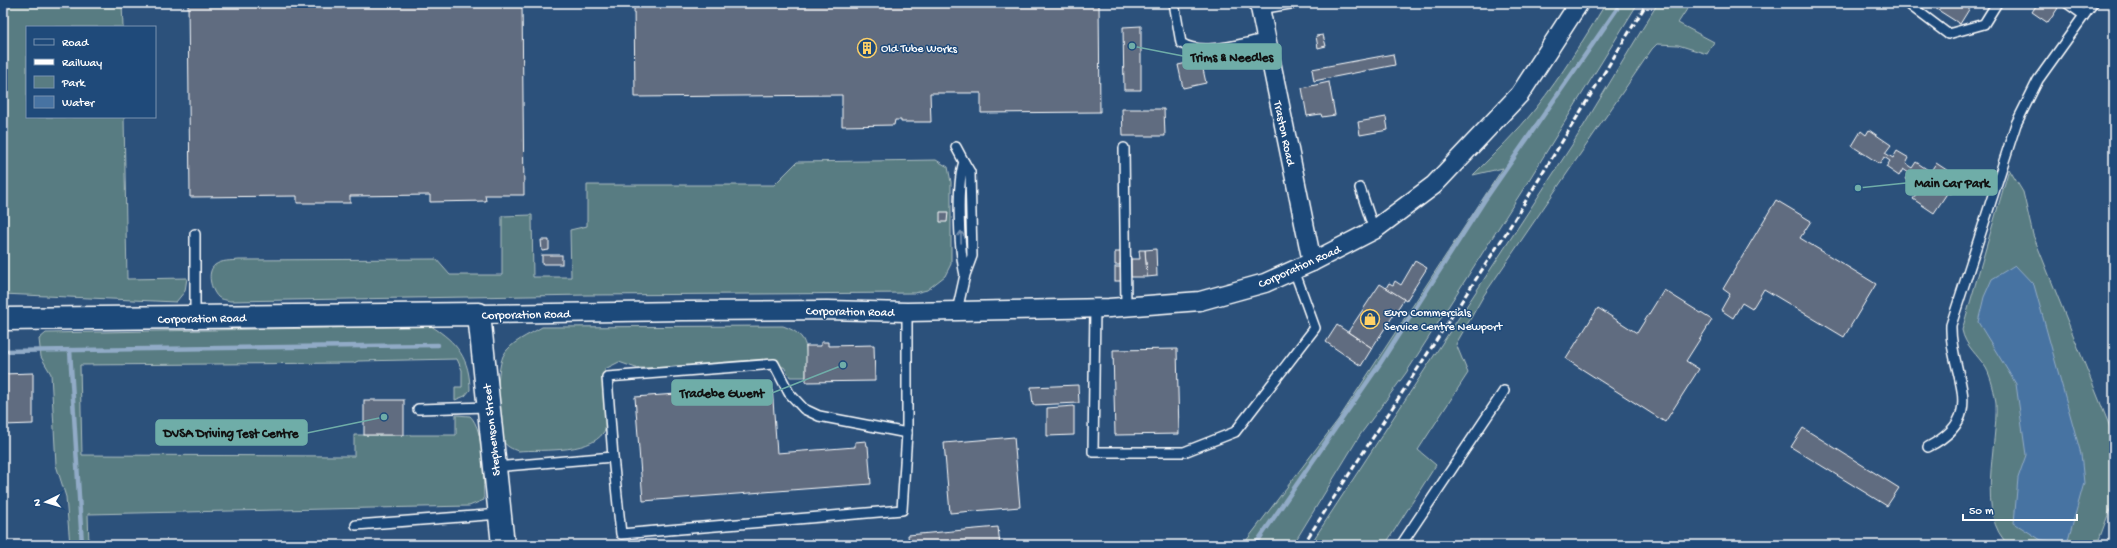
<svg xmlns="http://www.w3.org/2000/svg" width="2117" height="548" viewBox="0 0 2117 548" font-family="'Gochi Hand',sans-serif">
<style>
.green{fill:#597c82;stroke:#acbec0}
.water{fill:#4773a2;stroke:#91abc7}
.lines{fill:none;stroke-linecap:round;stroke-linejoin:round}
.stream{stroke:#91abc7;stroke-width:4.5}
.building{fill:#606c80;stroke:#fff}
.lane-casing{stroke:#fff;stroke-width:12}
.street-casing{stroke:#fff;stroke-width:21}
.secondary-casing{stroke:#fff;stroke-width:25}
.lane{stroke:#1f4a7a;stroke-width:9}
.street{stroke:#1f4a7a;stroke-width:18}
.secondary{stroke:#1f4a7a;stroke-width:22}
.rail{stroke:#fff;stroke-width:3;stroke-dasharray:6 3;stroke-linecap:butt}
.oneway{stroke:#7992af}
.labels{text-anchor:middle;stroke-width:3;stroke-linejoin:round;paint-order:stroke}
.poi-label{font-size:12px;fill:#fff;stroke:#1f4a7a;text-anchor:start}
.street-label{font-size:12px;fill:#fff;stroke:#1f4a7a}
.leader{fill:none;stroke:#6fada8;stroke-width:1.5}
.callout-dot{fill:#6fada8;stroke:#1f4a7a;stroke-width:1.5}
.callout{fill:#6fada8;stroke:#6fada8;stroke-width:1.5}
.callout-label{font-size:13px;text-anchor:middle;font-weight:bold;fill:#111}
</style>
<rect width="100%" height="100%" fill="#2c517b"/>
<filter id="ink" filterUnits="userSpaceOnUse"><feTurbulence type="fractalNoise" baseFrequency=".025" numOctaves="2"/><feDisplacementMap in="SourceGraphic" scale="8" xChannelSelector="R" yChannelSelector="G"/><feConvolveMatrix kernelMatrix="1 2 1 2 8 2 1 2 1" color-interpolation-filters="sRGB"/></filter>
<g filter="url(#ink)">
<g class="green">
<polygon points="3,3 122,3 123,27 27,27 27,117 124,117 127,279 187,278 185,291 176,302 3,294"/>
<path d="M1606,3H1638L1529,180L1406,373L1360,435L1293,545H1243L1338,420L1503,168L1473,175C1494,154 1517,132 1536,108C1562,75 1584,39 1606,3Z"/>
<polygon points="1658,3 1691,3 1678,23 1714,42 1707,54 1678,45 1657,44 1652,49 1484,295 1456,344 1468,373 1418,450 1436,465 1385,545 1310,545 1572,145"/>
<path d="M936,160L948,167L951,182V264L945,276L927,290L915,293L587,295L230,301C226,300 220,299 218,297C211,290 206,272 215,265C222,260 231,261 239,260L436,259L450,275H502V216L532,215L533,277H571L570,230L587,226V185H774L797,162Z"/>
<path d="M2009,169L2023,192L2033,235L2114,437V499L2097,545H2009C1975,516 1998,444 1996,404C1995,394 1991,377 1986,368C1978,355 1965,346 1962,330Z"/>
<path d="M431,326C457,342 470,359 470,390L465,396L455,400V387H462V370L457,359L358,361L354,363L80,365L82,455L354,456V435H456V415L470,416C485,430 483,479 484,500L469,506L88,514L89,545H70L66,497L56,465L51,374L41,357L39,339L46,333Z"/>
<path d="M783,326C812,336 806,351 806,377H790L784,367L636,368L619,362L605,369L606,427C597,455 542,449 518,451C512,449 507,447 503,441C495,425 496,373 503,356C510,342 529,335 542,327Z"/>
</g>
<polygon class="water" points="2015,265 2034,285 2081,454 2084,483 2067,544 2041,540 2014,523 2018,478 2026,455 2016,384 1978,322 1984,297 1992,279"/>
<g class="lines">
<g class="stream">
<polyline points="70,350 82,545"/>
<polyline points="3,351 438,345"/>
<polyline points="1255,545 1379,365 1484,201 1617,9"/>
</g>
</g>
<g class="building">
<polygon points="188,3 522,3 524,195 485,195 486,201 430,202 430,195 350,196 350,203 297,203 297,196 190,197"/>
<polygon points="634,3 1099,3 1100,112 981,113 981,93 930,93 931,122 901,122 901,120 895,120 894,125 842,126 842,95 635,97"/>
<polygon points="1927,3 1973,3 1960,24"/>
<polygon points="2038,3 2052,3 2058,8 2048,23 2032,12"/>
<polygon points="1141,26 1141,90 1124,90 1123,27"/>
<polygon points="1323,35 1326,46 1318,48 1316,36"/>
<polygon points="1393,54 1395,65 1314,81 1312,69"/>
<polygon points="1201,60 1206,83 1183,88 1178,65"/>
<polygon points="1329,82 1335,115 1322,117 1321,114 1307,116 1302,88"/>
<polygon points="1122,109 1164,109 1165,136 1123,136"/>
<polygon points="1386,117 1388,130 1360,135 1358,122"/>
<polygon points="1869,130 1891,145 1885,153 1893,158 1897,151 1909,158 1906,164 1912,168 1916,162 1928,170 1917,188 1905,179 1909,173 1903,169 1899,176 1886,167 1890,161 1884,157 1880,164 1852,146 1861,131 1866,135"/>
<polygon points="1936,163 1965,182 1959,193 1954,190 1951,194 1948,192 1934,213 1913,199"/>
<polygon points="1776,200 1811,221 1800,238 1876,284 1844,337 1764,289 1752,309 1742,303 1733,318 1721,310 1730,294 1723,289"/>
<polygon points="940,212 948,212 947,222 940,222"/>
<polygon points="541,240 549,240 549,250 542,251"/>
<polygon points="1156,249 1157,276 1147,277 1145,250"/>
<polygon points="1139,250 1145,250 1147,277 1131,277 1131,259 1140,259"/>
<polygon points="1115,252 1121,252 1120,265 1115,265"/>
<rect x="542" y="255" width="20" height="9"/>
<polygon points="1415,261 1427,268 1406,301 1386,288 1389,283 1393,285 1395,281 1401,285"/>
<rect x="1115" y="267" width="6" height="14"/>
<polygon points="1380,284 1404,299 1372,348 1348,332"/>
<polygon points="1664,290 1712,320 1686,361 1699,369 1665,422 1566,359 1598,308 1637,333"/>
<polygon points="1337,325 1372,348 1361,366 1326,342"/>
<polygon points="821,342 828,342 828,346 874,345 875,381 806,382 806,346 821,346"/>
<polygon points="1177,349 1179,434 1115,435 1113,350"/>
<polygon points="33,373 33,424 3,425 3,374"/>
<polygon points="1078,385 1079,403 1033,405 1031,387"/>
<polygon points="772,387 777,453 855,447 855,442 866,441 867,446 868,446 871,484 643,501 635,397"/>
<rect x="364" y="400" width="40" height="35"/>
<polygon points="1074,406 1074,435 1047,436 1047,408"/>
<polygon points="1803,428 1899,488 1887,506 1791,447"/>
<polygon points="1014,437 1020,507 950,513 944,443"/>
<polygon points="998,527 1000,545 909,545 908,535"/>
</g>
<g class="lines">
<defs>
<g id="lane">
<path d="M1174,3L1181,43C1202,57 1242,43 1266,39"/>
<polyline points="1911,3 1911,6 1948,34 1984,24 1997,3"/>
<polyline points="2067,3 2084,15"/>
<polyline points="1260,9 1296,3"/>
<polyline points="956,147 964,162"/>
<polyline points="1124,148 1126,306"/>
<polyline points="1360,188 1374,230"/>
<polyline points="1095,308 1093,452 1184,452 1235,432 1315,328 1294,270"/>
<path d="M957,311L965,275L972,256L970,172L964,162C956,186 959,249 965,275"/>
<polyline points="195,318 195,234"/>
<polyline points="418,409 488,407"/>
<path d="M1928,447C1991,415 1949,376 1951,325L2016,124L2038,80L2093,3"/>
<polyline points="613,457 607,377 774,364 789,393 804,409 819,416 907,433"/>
<polyline points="495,467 613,457 621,534 902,510 907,433 907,312"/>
<polyline points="356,525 500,514"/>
<polyline points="1401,545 1504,391"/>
</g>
<g id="street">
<polyline points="1259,3 1312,262"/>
<polyline points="479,314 682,311 827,310 907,312 1109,308 1200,301 1265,283 1312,262 1374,230 1434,185 1520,94 1579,3"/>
</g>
<polyline id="secondary" points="3,319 479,314 503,545"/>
</defs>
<use href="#lane" class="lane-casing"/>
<use href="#street" class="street-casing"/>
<use href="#secondary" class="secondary-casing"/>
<use href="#lane" class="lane"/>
<use href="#street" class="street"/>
<use href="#secondary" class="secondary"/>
<polyline class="rail" points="1303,545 1506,233 1647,3"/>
</g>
<defs><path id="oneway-shaft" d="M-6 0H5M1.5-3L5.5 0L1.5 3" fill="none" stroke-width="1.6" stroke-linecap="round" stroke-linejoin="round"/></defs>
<use class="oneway" href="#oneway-shaft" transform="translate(961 237) rotate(-91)"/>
</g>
<defs>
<symbol id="building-ring" viewBox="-11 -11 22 22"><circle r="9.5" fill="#1f4a7a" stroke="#ffd166" stroke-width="1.5"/><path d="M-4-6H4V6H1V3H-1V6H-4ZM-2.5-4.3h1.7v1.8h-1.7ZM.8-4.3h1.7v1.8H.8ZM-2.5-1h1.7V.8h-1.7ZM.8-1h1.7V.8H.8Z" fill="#ffd166"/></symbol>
<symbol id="shop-ring" viewBox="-11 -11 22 22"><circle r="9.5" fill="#1f4a7a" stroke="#ffd166" stroke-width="1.5"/><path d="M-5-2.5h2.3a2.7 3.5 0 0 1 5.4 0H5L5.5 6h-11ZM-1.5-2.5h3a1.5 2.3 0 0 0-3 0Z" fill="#ffd166"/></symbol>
</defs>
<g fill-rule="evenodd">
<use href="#building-ring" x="856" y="37" width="22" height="22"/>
<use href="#shop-ring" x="1359" y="308" width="22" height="22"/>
</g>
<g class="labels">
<g class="poi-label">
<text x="881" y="52">Old Tube Works</text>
<text x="1384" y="316">Euro Commercials<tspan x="1384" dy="14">Service Centre Newport</tspan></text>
</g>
<g class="street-label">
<text transform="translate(1285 133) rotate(78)" y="4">Traston Road</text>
<text transform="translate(1299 266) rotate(-24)" y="4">Corporation Road</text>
<text transform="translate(850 311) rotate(1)" y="4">Corporation Road</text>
<text transform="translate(526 314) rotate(-1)" y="4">Corporation Road</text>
<text transform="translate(202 318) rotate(-1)" y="4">Corporation Road</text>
<text transform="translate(491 430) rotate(-96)" y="4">Stephenson Street</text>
</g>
</g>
<path class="leader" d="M1132 46L1183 56M1858 188L1906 183M843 365L772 393M384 417L307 433"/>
<g class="callout-dot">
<circle cx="1132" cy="46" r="4"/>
<circle cx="1858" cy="188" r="4"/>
<circle cx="843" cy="365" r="4"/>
<circle cx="384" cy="417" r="4"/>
</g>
<g class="callout">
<rect x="1183" y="44" width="98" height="25" rx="4"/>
<rect x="1906" y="170" width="91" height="25" rx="4"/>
<rect x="672" y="380" width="100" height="25" rx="4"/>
<rect x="156" y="420" width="151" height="25" rx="4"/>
</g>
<g class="callout-label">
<text x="1232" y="61">Trims &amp; Needles</text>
<text x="1952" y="187">Main Car Park</text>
<text x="722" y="397">Tradebe Gwent</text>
<text x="231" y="437">DVSA Driving Test Centre</text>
</g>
<rect width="2117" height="548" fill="none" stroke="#1f4a7a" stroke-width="16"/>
<rect x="8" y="8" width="2101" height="532" fill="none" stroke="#fff" stroke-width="1.5" filter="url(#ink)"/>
<rect x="26" y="26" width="130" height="92" fill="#1f4a7a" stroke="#7992af"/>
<rect x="34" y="39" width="20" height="6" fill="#1f4a7a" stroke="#7992af"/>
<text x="62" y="46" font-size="12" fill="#ffffff">Road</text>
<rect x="34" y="59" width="20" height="6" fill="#ffffff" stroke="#7992af"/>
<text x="62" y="66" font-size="12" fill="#ffffff">Railway</text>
<rect x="34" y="76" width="20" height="12" fill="#597c82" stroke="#7992af"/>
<text x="62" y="86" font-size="12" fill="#ffffff">Park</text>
<rect x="34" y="96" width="20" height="12" fill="#4773a2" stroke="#7992af"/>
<text x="62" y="106" font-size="12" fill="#ffffff">Water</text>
<g transform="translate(46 502) rotate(265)" stroke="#1f4a7a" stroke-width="3" paint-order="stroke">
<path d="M0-3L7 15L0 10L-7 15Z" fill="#ffffff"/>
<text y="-6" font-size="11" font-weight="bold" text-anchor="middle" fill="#ffffff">N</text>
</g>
<path d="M1963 514v6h114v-6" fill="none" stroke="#ffffff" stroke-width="2"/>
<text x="1969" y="514" font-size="12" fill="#ffffff" stroke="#1f4a7a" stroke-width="3" paint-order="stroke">50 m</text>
</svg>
